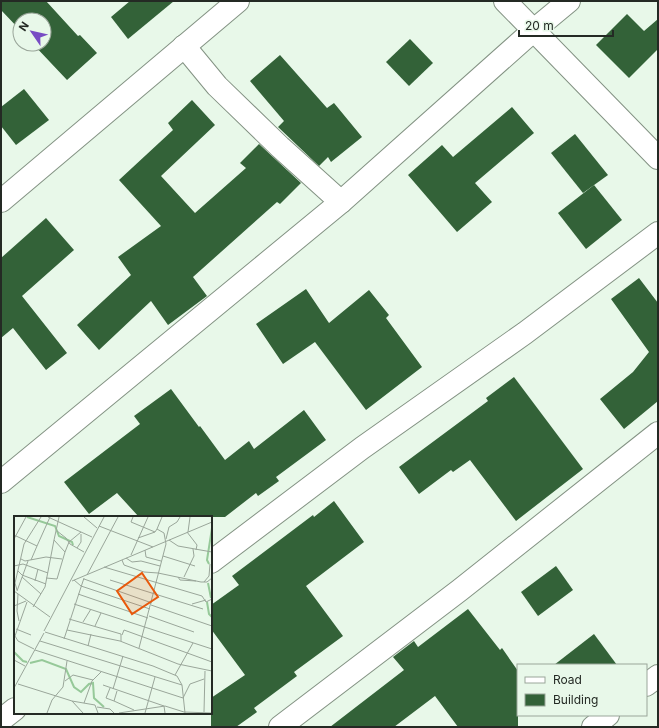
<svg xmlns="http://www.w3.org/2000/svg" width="659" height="728" viewBox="0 0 659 728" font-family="Inter,sans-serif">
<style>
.building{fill:#336238}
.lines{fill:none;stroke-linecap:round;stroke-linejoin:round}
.minor-casing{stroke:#839283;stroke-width:24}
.minor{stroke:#fff;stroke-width:22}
.inset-river{fill:none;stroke:#96c999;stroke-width:2}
.inset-road{fill:none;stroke:#9aa69a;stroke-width:1}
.view{fill:#e8590c;fill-opacity:0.15;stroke:#e8590c;stroke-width:2}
.inset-edge{fill:none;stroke:#242a24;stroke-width:2}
</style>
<rect width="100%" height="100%" fill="#e8f8e9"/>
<g class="building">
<polygon points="1,1 46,1 78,36 80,35 97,53 67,80 33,44 44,44 44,20 20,20 20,30 1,10"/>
<polygon points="130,1 174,1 128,39 111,17"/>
<polygon points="627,14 644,31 658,19 658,49 629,78 596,45"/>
<polygon points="410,39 433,63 409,86 386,62"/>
<polygon points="280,55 327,108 334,103 362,137 331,162 328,157 319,166 278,127 284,121 250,81"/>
<polygon points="24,89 49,120 16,145 1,126 1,107"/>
<polygon points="192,100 215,125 161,176 195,213 246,168 240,163 259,144 301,183 280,204 277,202 193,277 207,296 168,325 151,301 99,350 77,325 131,275 118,257 161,226 119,180 173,130 168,123"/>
<polygon points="512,107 534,133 475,183 492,202 457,232 408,175 442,145 453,157"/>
<polygon points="575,134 608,175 583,193 551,153"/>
<polygon points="594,185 622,220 586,249 558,213"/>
<polygon points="46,218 74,250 22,296 67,353 46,370 13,328 1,338 1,258"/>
<polygon points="639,278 658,303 658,401 624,429 600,399 633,372 649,352 611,299"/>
<polygon points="306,289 329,323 369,290 389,315 386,318 422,367 366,410 315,342 283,364 256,324"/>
<polygon points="514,377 583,469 516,521 470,460 453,472 451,470 419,494 399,467 488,401 486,398"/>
<polygon points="171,389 199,427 200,426 225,460 249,441 254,449 304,410 326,440 276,477 279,481 258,496 256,493 225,517 139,517 117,493 89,514 64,482 140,424 134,416"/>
<polygon points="334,501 364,542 306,586 343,636 294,672 297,676 254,708 257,712 236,727 211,727 211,698 245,675 211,629 211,605 239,585 232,576 313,515 314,517"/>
<polygon points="556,566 573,590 538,616 521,592"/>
<polygon points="468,609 500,650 502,648 518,671 518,727 458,727 435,696 394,727 330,727 404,670 393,657 414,641 418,647"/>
<polygon points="594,634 617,665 554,665"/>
</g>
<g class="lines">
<defs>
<g id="minor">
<polyline points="505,1 658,158"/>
<polyline points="184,46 217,86 280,147 341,202"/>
<polyline points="1,201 238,1"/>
<polyline points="1,482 341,202 534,30 569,1"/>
<polyline points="211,562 362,448 525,333 658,233"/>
<polyline points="646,685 658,676"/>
<polyline points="1,720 15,709"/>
<polyline points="280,727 460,590 658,433"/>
<polyline points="593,727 608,715"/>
</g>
</defs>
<use href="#minor" class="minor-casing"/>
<use href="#minor" class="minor"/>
</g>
<g transform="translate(14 516)">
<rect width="198" height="198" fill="#e8f8e9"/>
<path class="inset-river" d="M13,1L41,10L45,20L58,26L59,29M195,48L193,44L198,12M194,67L197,82M193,86L195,98L198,101M0,136L9,145L13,146M16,147L28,144L52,153L60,171L67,176L75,168L79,167L80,182L90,191"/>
<path class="inset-road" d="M34,1L78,21M70,1L83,12M119,1L117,6L141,16L143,13M85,10L139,31M43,15L52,22L56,28L70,36M173,16L183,29L182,34M174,16L176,1M0,19L23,30L36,1M124,22L141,16M0,23L12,1M152,23L155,11L163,6L166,1M155,24L164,30L198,36M63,32L67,26V18M131,34L132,41L147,45M51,36L55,26L67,16M117,39L134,1M149,40L181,50M112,42L118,46L127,45L146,50M7,43L11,45L32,41L48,43M17,44L23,30M108,44L110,49L130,56L144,57M0,50L9,48L34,57M90,51L188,80L192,86L198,83M4,55L8,59L32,68M144,57L187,66H193L198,62M73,59L104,1M8,61L27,78M164,61L166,64L182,65M170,61L180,40L179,33M32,62L43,63L51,36L40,24L45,1M70,63L138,87M60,64L67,70L136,93M96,64L189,93M21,65L24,53M58,65L198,6M190,66L195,60L196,48M3,74L1,67L10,28L27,1M0,75L36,101M3,75L14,45M4,78L3,95L5,105M64,78L134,102M13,86L1,120L4,125L20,133M60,88L198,133M178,88L192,84M137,89L198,110M0,90L12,85M19,91L31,71L40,24M135,100L180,116M55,103L107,118V125M69,106L77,93M81,110L87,97M2,113L17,119M53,114L106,125L164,148L198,155M30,115L90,1M31,116L139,150L163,160L168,169L171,197M108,119L110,114L198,146M50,123L70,62M26,125L168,169M74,130L77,118M125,132L152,28L150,17L143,13L148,1M21,134L169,182L176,168L190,163M0,144L11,150M161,159L179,127M51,165L59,159L79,164M4,168L58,185L69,197M89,169L150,190L151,197M0,172L30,117M96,172L92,182L100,185M99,173L109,140M103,175L100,185L120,194M58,185L81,189L84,197M70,187L78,165L87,156M83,191L96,193L100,197M190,196L191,155M33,197L38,184L49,171L53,145M105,197L151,190L170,196L198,197M131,197L141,161"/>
<path class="view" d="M128,57L144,81L118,98L103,75Z"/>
<rect width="198" height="198" class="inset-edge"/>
</g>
<rect width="659" height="728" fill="none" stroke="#242a24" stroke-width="4"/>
<rect x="517" y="664" width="130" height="52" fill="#e8f8e9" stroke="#9aa69a"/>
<rect x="525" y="677" width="20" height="6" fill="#ffffff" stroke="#9aa69a"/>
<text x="553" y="684" font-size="12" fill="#242a24">Road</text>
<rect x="525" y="694" width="20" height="12" fill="#336238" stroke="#9aa69a"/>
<text x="553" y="704" font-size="12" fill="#242a24">Building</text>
<g transform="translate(32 32) rotate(304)"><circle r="19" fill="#e8f8e9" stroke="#9aa69a"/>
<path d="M0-3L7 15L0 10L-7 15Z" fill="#784cc4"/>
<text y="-6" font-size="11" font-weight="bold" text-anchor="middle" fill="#242a24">N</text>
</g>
<path d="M519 30v6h94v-6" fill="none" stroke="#242a24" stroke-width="2"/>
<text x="525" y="30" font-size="12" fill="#242a24" stroke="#e8f8e9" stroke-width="3" paint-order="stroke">20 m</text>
</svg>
